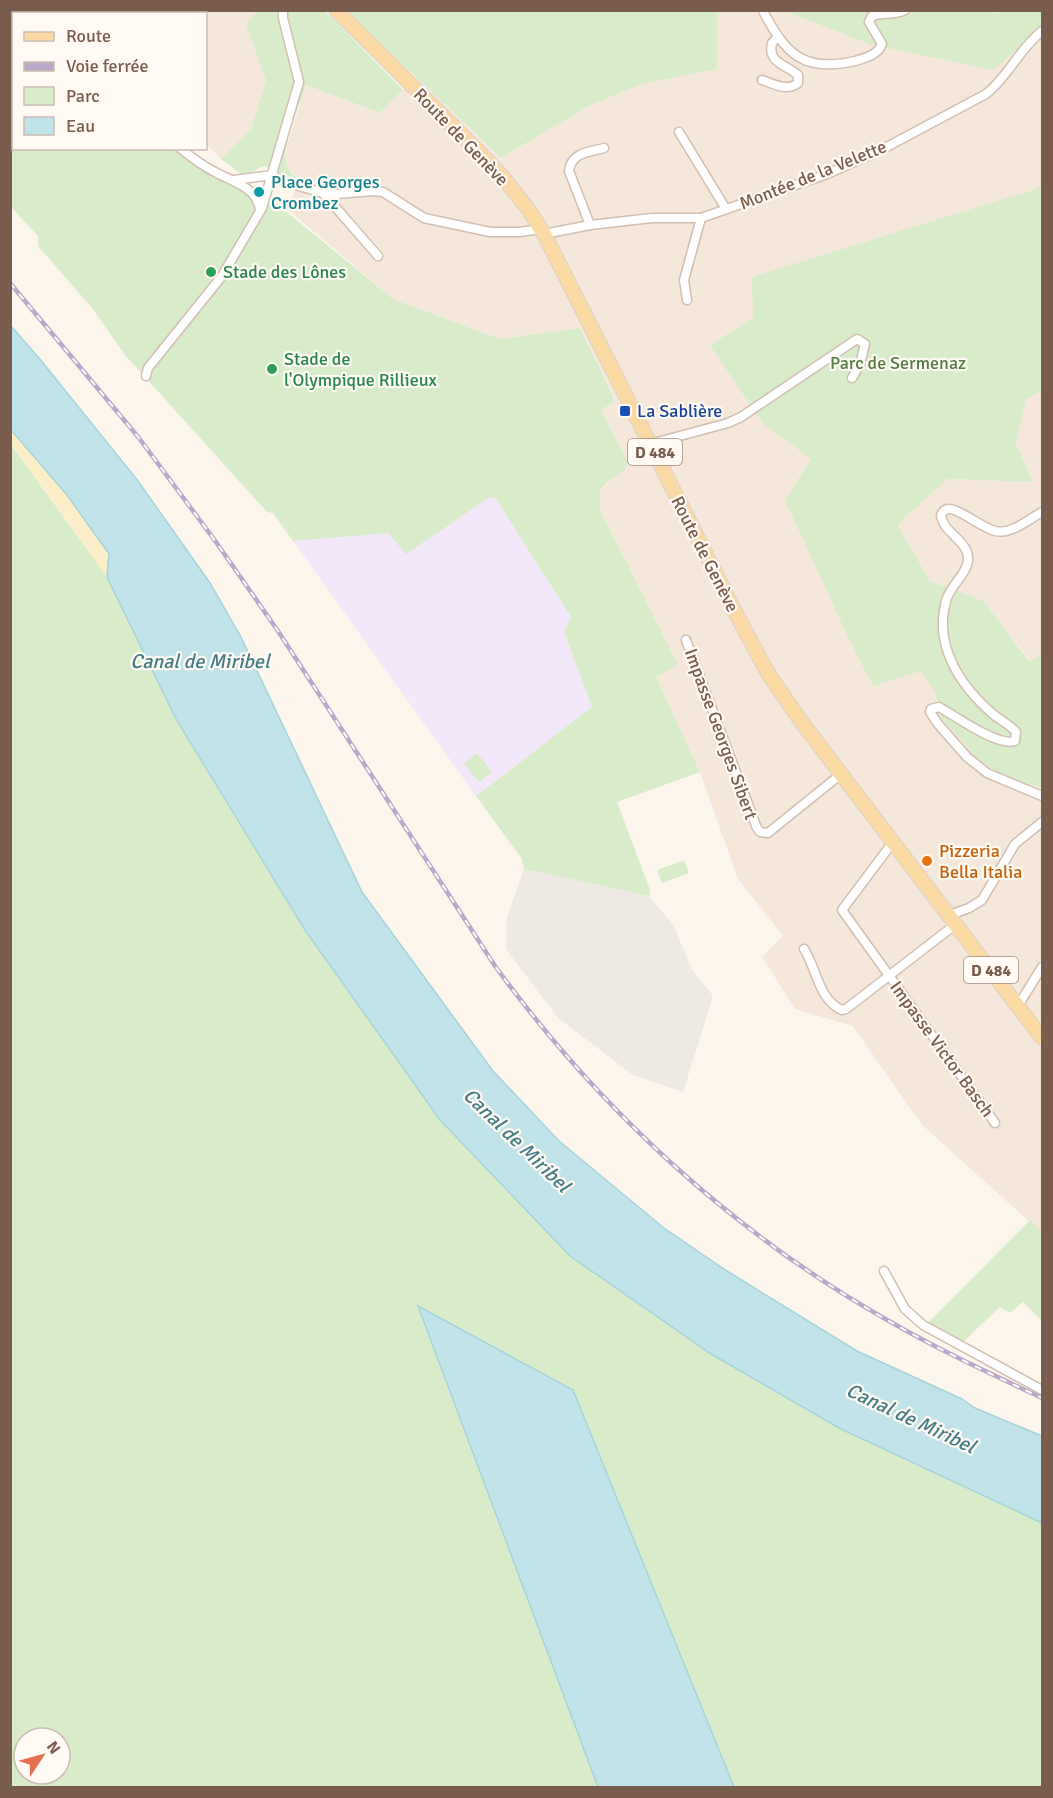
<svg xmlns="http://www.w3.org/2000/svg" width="1053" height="1798" viewBox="0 0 1053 1798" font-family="Signika,sans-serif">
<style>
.residential{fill:#f5e8da}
.industrial{fill:#efe9e4}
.education{fill:#f3e8fa}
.green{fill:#d8ecc9;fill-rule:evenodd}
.sand{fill:#fcefc7}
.water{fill:#bfe3e8;stroke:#a5d3da;stroke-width:1.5}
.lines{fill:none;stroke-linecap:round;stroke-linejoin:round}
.minor-casing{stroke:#d1beb0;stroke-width:11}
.primary-casing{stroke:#dad1cd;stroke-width:16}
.minor{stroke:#fff;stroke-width:8}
.primary{stroke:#fbd9a5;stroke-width:14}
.rail-casing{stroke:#b9a8c9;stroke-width:4.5}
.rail{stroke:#fffaf3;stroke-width:2;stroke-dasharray:7;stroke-linecap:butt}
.culture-dot{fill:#0f9aa8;stroke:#fffaf3;stroke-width:2}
.leisure-dot{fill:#2e9e5b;stroke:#fffaf3;stroke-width:2}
.transit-dot{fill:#1a4fb4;stroke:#fffaf3;stroke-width:2}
.food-dot{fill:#e8710a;stroke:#fffaf3;stroke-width:2}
.labels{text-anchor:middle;stroke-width:4.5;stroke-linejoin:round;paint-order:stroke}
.shield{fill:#fffaf3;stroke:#a28b7f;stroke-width:1.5}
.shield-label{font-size:16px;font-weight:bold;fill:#7a5c4d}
.street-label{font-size:18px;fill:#7a5c4d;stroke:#fffaf3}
.culture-label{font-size:18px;fill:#0d838f;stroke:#fffaf3;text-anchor:start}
.leisure-label{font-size:18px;fill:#27864d;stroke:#fffaf3;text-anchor:start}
.park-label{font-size:18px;fill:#537a41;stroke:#fffaf3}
.transit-label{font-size:18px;fill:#164399;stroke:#fffaf3;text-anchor:start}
.food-label{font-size:18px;fill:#c56008;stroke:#fffaf3;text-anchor:start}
.water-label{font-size:20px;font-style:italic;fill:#437c86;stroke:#fffaf3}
</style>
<rect width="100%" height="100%" fill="#fdf6ec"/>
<g class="residential">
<polygon points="57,11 257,11 246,25 266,79 251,129 221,159 206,144 206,14 60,14"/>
<polygon points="717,11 784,11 869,44 1042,29 1042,185 763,424 811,459 921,671 935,692 942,719 1004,776 1042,788 1042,1233 921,1124 853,1026 795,1009 762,957 783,936 738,879 700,772 656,677 677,664 627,565 602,514 598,501 601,489 626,468 628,462 601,409 615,400 580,329 500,339 393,299 286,208 300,181 287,166 286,160 287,145 306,85 380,113 416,77 501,158 589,106 642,84 717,69"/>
<polygon points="1042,391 1042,655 1030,661 984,601 930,581 896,525 947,479 1033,482 1016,444 1026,398"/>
</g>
<polygon class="industrial" points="524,869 649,896 674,926 692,970 713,996 683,1092 633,1075 558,1018 506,949 507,917"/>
<polygon class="education" points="490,497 496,499 571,617 564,632 592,707 476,796 293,541 388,533"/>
<g class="green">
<path d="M14,10L17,13L14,14V148L176,149L197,167L277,204L393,299L500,339L580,328L615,401L601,410L628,462C624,484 590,474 602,514L678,665L656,677L700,772L617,802L650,890L649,896L524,869L522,859L476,796L592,707L564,632L571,617L496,499L490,497L406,554L388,533L293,541L273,513L267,512L125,355L92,308L38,246V236L11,207L10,11Z"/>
<polygon points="987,10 998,13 1002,11 1042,11 1042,29 993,70 869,44 784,11"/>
<path d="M257,11H325L403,90L380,113L306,85C300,104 283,143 286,161C287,169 294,176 300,181L264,166L251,172L241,174L221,159L251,129L266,80L246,25Z"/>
<polygon points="347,11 717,11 717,69 642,84 589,106 501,158"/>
<polygon points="1042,185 1042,391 1026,399 1016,444 1033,482 947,479 897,525 930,581 984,601 1029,661 1042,655 1042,788 1004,776 977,758 942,719 935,692 921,671 873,686 849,639 785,500 811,459 763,424 710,345 753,318 752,277 1036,189"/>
<path d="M10,443L107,577L176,719L305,930L440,1120L570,1256L711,1354L839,1428L1042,1523V1787H734L573,1390L419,1308L598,1787H11ZM24,1738H60V1774H24Z"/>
<polygon points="477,753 492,772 479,782 464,764"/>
<polygon points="684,860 689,873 662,883 657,870"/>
<polygon points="1030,1220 1042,1233 1042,1321 1023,1302 1010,1313 1000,1307 963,1342 929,1322"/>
</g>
<polygon class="sand" points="10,430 67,495 109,554 107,577 11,443"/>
<g class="water">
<polygon points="11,326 39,358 138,481 210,583 241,637 362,892 493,1071 559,1141 664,1228 727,1271 857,1351 962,1399 975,1408 1042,1436 1042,1523 839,1428 711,1354 570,1256 440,1120 305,930 176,719 107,577 109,554 67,495 11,430"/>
<polygon points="418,1306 573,1390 734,1787 598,1787"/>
</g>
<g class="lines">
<defs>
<g id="minor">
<polyline points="25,10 28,14"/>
<path d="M763,11C786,54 803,73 855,61C865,58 878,55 882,44L869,22L872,16C883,12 894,16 905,10"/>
<path d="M762,80C774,84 787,92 798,83V75C787,65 767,63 772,43L777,38"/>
<polyline points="679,132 726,209"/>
<path d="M180,148C191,157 203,166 215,172C233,182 257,187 260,210"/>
<polyline points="272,175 285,182 323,193 337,194 373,191 383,192 424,218 490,232 519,232 541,229"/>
<polyline points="234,180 272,175"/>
<polyline points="323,193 378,256"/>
<path d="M590,225L569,171C571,153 588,152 604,148"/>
<path d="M544,234L590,225L652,218H701L827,174L881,150L986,94C1009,76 1019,49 1042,31"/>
<polyline points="687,300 684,280 701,218"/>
<polyline points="146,376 148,368 222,276 262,208 299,82 283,18 283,10"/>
<polyline points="650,444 728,423 741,417 857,339 865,344 860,364 852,378"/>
<path d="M1042,512C1029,519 1011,535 995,531C983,528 956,507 948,509C943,510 943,512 941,515C943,533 966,539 968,557C969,572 952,584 947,598C932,644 960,686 994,715C1002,721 1010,725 1016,732L1015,741C998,747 955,716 939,707L931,709L930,712L938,724L967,757L987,773L1042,796"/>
<polyline points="686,640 757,828 760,832 768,833 841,774"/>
<polyline points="893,842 842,910 995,1123"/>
<polyline points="950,915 969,908 982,900 1015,844 1042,822"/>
<path d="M804,949C817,969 818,999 842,1010L846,1009L956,924"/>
<polyline points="1018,1006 1042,967"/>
<polyline points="884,1271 905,1309 923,1325 1042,1390"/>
</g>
<polyline id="primary" points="336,10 480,153 502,176 528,209 544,234 735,612 769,675 803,724 1042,1038"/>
</defs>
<use href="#minor" class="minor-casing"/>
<use href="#primary" class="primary-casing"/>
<use href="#minor" class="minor"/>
<use href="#primary" class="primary"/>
<defs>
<path id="rail" d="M10,283L139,438L216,542L278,631L495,966C600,1110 733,1233 889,1321C939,1350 991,1374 1042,1398"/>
</defs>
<use href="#rail" class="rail-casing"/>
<use href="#rail" class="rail"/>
</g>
<circle class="culture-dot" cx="259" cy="192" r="6"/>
<g class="leisure-dot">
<circle cx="211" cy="272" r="6"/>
<circle cx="272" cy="369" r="6"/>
</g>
<rect class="transit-dot" x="619" y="405" width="12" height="12" rx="3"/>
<circle class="food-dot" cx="927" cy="861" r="6"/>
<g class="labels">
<g class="shield">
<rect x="628" y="439" width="54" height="26" rx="4.5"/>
<rect x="964" y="957" width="54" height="26" rx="4.5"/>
</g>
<g class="shield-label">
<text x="655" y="458">D 484</text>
<text x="991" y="976">D 484</text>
</g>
<g class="street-label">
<text transform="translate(461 137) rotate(46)" y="6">Route de Genève</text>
<text transform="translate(813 175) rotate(-22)" y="6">Montée de la Velette</text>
<text transform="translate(705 554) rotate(63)" y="6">Route de Genève</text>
<text transform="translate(721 734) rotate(70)" y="6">Impasse Georges Sibert</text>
<text transform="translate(942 1049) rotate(54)" y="6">Impasse Victor Basch</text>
</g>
<g class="culture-label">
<text x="271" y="188">Place Georges<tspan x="271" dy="21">Crombez</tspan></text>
</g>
<g class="leisure-label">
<text x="223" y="278">Stade des Lônes</text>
<text x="284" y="365">Stade de<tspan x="284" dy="21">l'Olympique Rillieux</tspan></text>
</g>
<g class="park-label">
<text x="898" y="369">Parc de Sermenaz</text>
</g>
<g class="transit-label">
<text x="637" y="417">La Sablière</text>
</g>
<g class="food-label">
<text x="939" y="857">Pizzeria<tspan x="939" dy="21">Bella Italia</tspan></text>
</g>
<g class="water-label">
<text x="200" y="668">Canal de Miribel</text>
<text transform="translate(517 1140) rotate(44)" y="7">Canal de Miribel</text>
<text transform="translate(911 1418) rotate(25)" y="7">Canal de Miribel</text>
</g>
</g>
<rect width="1053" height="1798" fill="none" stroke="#7a5c4d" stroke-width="24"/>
<rect x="12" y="12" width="195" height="138" fill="#fffaf3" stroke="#cabbb1" stroke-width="1.5"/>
<rect x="24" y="32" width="30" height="9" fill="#fbd9a5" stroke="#cabbb1" stroke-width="1.5"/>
<text x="66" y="42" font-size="18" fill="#7a5c4d">Route</text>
<rect x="24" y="62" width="30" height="9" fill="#b9a8c9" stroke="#cabbb1" stroke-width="1.5"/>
<text x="66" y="72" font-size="18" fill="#7a5c4d">Voie ferrée</text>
<rect x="24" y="87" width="30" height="18" fill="#d8ecc9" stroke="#cabbb1" stroke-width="1.5"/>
<text x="66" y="102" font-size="18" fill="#7a5c4d">Parc</text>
<rect x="24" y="117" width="30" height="18" fill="#bfe3e8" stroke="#cabbb1" stroke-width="1.5"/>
<text x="66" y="132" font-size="18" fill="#7a5c4d">Eau</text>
<g transform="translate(42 1756) rotate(54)"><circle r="28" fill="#fffaf3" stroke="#cabbb1" stroke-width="1.5"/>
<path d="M0-4.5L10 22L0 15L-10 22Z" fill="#e76f51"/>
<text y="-9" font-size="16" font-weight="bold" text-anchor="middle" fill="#7a5c4d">N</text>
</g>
</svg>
